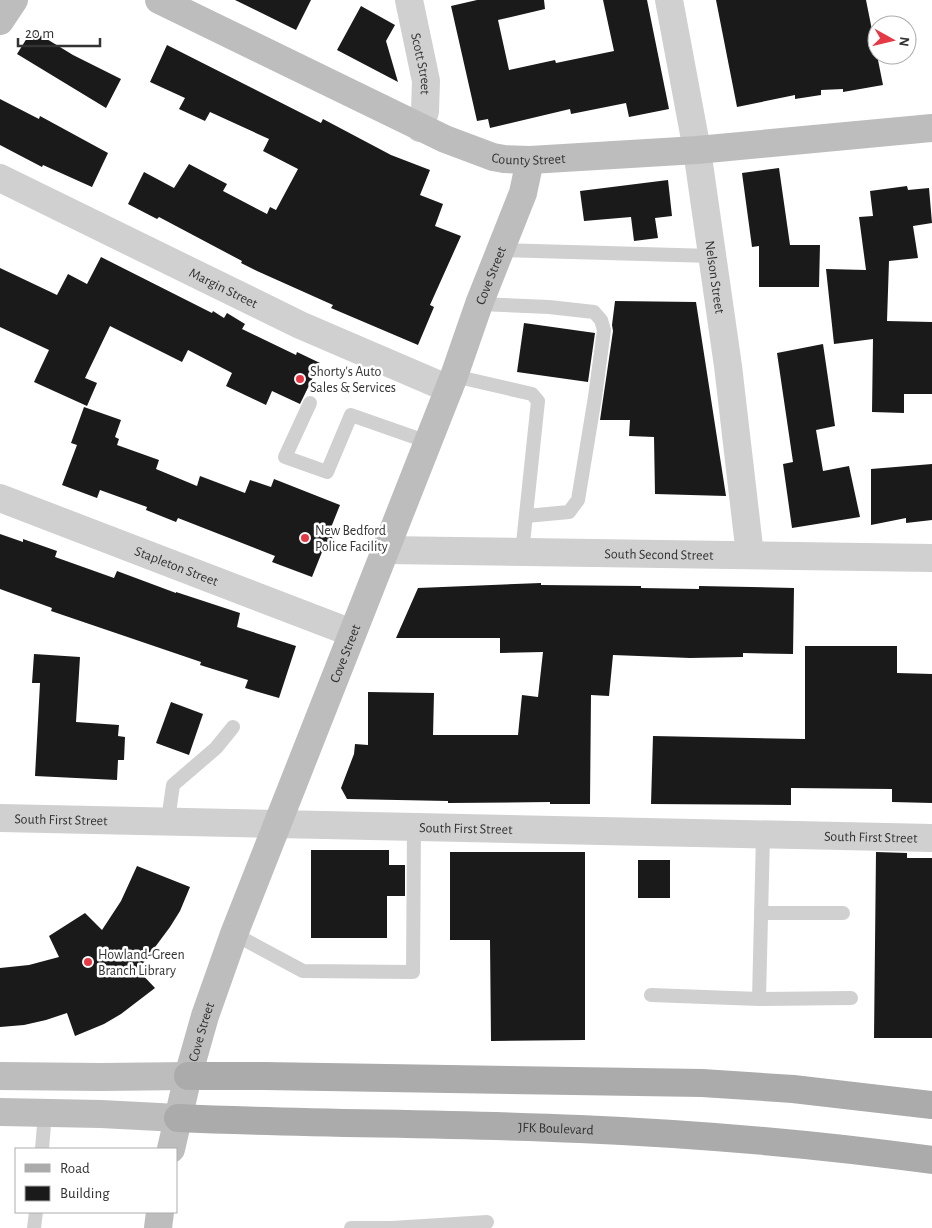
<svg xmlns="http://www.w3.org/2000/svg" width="932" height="1228" viewBox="0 0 932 1228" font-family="'Alegreya Sans',sans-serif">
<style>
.building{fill:#1a1a1a}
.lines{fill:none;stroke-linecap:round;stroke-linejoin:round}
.service{stroke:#d0d0d0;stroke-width:14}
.minor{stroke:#d0d0d0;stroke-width:28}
.tertiary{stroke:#d0d0d0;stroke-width:28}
.secondary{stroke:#bdbdbd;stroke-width:28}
.primary{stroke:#ababab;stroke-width:28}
.poi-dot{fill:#e63946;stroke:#fff;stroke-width:2}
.labels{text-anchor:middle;stroke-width:5;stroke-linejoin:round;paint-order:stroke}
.street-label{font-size:14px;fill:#333;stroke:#fff}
.poi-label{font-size:14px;fill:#333;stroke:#fff;text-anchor:start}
</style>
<rect width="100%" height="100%" fill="#fff"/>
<g class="building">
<polygon points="235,0 311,0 296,30"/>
<polygon points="477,0 544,0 545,9 498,20 509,70 555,60 556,63 614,51 603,0 647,0 669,109 629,117 626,103 571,114 570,109 490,128 488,119 477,121 451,6"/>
<polygon points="716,0 866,0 883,85 843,92 843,89 821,90 821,95 795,99 795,95 737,107"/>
<polygon points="361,6 395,25 386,41 398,82 337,50"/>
<polygon points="32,30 73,55 121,79 106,108 17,54"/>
<polygon points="167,45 321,123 323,119 391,155 430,170 420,195 443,204 435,226 461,236 430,305 434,307 418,345 331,308 333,305 257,271 241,263 242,261 159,217 157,219 128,204 144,172 174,188 189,164 227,184 223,191 267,214 270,207 276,210 298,169 263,151 269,139 210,112 205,121 179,109 185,98 150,82"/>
<polygon points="0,99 39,119 40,116 108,153 92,187 43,165 42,167 0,145"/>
<polygon points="779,168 790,245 820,245 819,287 759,287 759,246 752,247 742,173"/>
<polygon points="668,180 672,216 655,218 658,238 634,241 631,217 584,221 580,191"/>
<polygon points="907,186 908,190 929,188 932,223 913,226 918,258 889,261 887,321 932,322 932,394 904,394 904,413 872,412 873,339 834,344 826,269 866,270 859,217 873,216 870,191"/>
<polygon points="101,257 212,313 213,311 224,318 227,313 245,324 242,329 296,355 297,352 320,363 300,404 272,391 266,405 226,386 232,373 188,350 182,362 110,326 85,378 97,383 87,406 34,382 49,350 0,327 0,268 57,295 68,274 87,284"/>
<polygon points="615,301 696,302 726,496 655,494 654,437 629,436 630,420 600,420 613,331 612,325"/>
<polygon points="524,323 595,333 588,382 517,372"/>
<polygon points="823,344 835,426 816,430 823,471 849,466 860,517 792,528 783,464 793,462 777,353"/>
<polygon points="84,407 121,420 115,437 119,439 117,445 159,460 156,469 197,486 200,476 245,493 250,480 271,487 274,479 340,505 330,530 336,550 322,552 312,577 272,562 275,556 178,518 176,522 146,510 147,507 100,490 97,498 62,485 77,445 71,443"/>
<polygon points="932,464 932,520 906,523 906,518 871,525 871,469"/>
<polygon points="0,534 23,542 23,539 57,551 55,557 114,578 117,571 176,593 176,592 240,613 237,627 296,646 279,698 245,688 248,680 200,665 201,662 51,611 52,608 0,589"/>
<polygon points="541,583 541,585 641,586 641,588 699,589 699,586 794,588 793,654 743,653 743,657 690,658 613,655 609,696 591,695 590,804 550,804 550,802 448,803 448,801 347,799 341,788 354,754 355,744 368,745 368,692 434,693 433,735 518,735 522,695 538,697 543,652 500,653 500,638 396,638 418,588"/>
<polygon points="805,646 897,646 897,673 932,674 932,803 892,802 892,789 791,788 791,805 651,804 653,736 805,739"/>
<polygon points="34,654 80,657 76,722 119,725 118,736 125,737 124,760 118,760 117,780 35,776 40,683 32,683"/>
<polygon points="171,702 203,714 189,755 156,743"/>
<polygon points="311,850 389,850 389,865 405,865 405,896 387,896 387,938 311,938"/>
<polygon points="450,852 585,852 585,1040 491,1041 490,940 450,940"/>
<polygon points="876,852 907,853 907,858 932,858 932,1038 874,1038"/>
<rect x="638" y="860" width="32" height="38"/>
<polygon points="137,866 190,887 180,911 170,927 138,970 155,988 121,1014 104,1024 75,1036 67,1013 46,1020 24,1025 0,1027 0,968 29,965 59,957 49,936 85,913 102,930 121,901"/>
</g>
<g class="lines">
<g class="service">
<polyline points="500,250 713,256"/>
<polyline points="479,304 549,307 594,312 601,320 604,330 595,397 578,500 569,512 526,516"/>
<polyline points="454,376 532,394 538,401 522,553"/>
<polyline points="310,403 285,457 327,472 351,415 428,442"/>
<polyline points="168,820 173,785 216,748 233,727"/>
<polyline points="761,913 843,913"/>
<polyline points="234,934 303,971 413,972 414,826"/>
<polyline points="651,995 759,999 763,835"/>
<polyline points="759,999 851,998"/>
<polyline points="42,1149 45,1113"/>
<polyline points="34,1228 36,1212"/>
<polyline points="351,1228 392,1228"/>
<polyline points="392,1228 487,1222"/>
</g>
<g class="minor">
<path id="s1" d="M409,0L426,81L425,111L420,128"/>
<path id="s2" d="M669,0L697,150L728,366L750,555"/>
<path id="s3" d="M0,178L300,325L449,389"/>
<path id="s4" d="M0,498L352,633"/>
<path id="s5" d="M0,818L932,838"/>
</g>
<path class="tertiary" id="s6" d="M385,550L932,558"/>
<g class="secondary">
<path id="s7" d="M159,0L445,139L493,157L504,159L530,160L697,150L932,128"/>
<polyline points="0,21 14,0"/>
<polyline points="0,1076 101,1077 188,1076"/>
<polyline points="0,1112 101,1114 178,1118"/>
<path id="s8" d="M171,1149L188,1076L205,1016L234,934L454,376L479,304L523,193L530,160"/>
<polyline points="158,1228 160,1212"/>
</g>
<g class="primary">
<polyline points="188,1076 264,1076 702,1083 793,1089 932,1105"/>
<path id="s9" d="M178,1118C312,1124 447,1123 580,1129C698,1134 815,1144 932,1160"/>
</g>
</g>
<g class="poi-dot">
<circle cx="300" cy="379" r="5"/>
<circle cx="305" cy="538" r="5"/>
<circle cx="88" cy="962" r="5"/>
</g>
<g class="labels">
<g class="street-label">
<text dy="5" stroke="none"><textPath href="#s1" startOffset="65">Scott Street</textPath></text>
<text dy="5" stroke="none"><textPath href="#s7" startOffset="405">County Street</textPath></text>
<text dy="5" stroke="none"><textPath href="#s8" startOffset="931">Cove Street</textPath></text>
<text dy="5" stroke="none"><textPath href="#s2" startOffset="281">Nelson Street</textPath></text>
<text dy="5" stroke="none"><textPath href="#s3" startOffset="249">Margin Street</textPath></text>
<text dy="5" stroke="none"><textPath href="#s6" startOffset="274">South Second Street</textPath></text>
<text dy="5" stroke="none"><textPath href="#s4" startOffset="189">Stapleton Street</textPath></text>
<text dy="5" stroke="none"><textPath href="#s8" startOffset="526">Cove Street</textPath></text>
<text dy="5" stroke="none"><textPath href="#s5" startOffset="61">South First Street</textPath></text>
<text dy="5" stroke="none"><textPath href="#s5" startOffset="466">South First Street</textPath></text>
<text dy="5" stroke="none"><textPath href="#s5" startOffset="871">South First Street</textPath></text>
<text dy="5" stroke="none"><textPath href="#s8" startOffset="121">Cove Street</textPath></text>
<text dy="5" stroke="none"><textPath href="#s9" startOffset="378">JFK Boulevard</textPath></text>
</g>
<g class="poi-label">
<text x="310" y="376">Shorty's Auto<tspan x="310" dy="16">Sales &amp; Services</tspan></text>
<text x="315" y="535">New Bedford<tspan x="315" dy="16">Police Facility</tspan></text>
<text x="98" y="959">Howland-Green<tspan x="98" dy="16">Branch Library</tspan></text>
</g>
</g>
<rect x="15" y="1148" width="162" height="65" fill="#ffffff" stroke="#adadad"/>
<rect x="25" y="1164" width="25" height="8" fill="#ababab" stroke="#adadad"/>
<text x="60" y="1173" font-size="15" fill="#333333">Road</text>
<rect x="25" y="1186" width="25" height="15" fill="#1a1a1a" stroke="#adadad"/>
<text x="60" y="1198" font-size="15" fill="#333333">Building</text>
<g transform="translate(892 40) rotate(98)"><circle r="24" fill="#ffffff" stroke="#adadad"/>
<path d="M0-4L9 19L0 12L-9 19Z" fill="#e63946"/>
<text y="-8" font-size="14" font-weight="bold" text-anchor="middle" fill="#333333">N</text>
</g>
<path d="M18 38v8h82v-8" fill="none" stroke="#333333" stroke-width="2.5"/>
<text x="25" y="38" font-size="15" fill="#333333" stroke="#ffffff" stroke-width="4" paint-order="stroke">20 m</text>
</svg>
